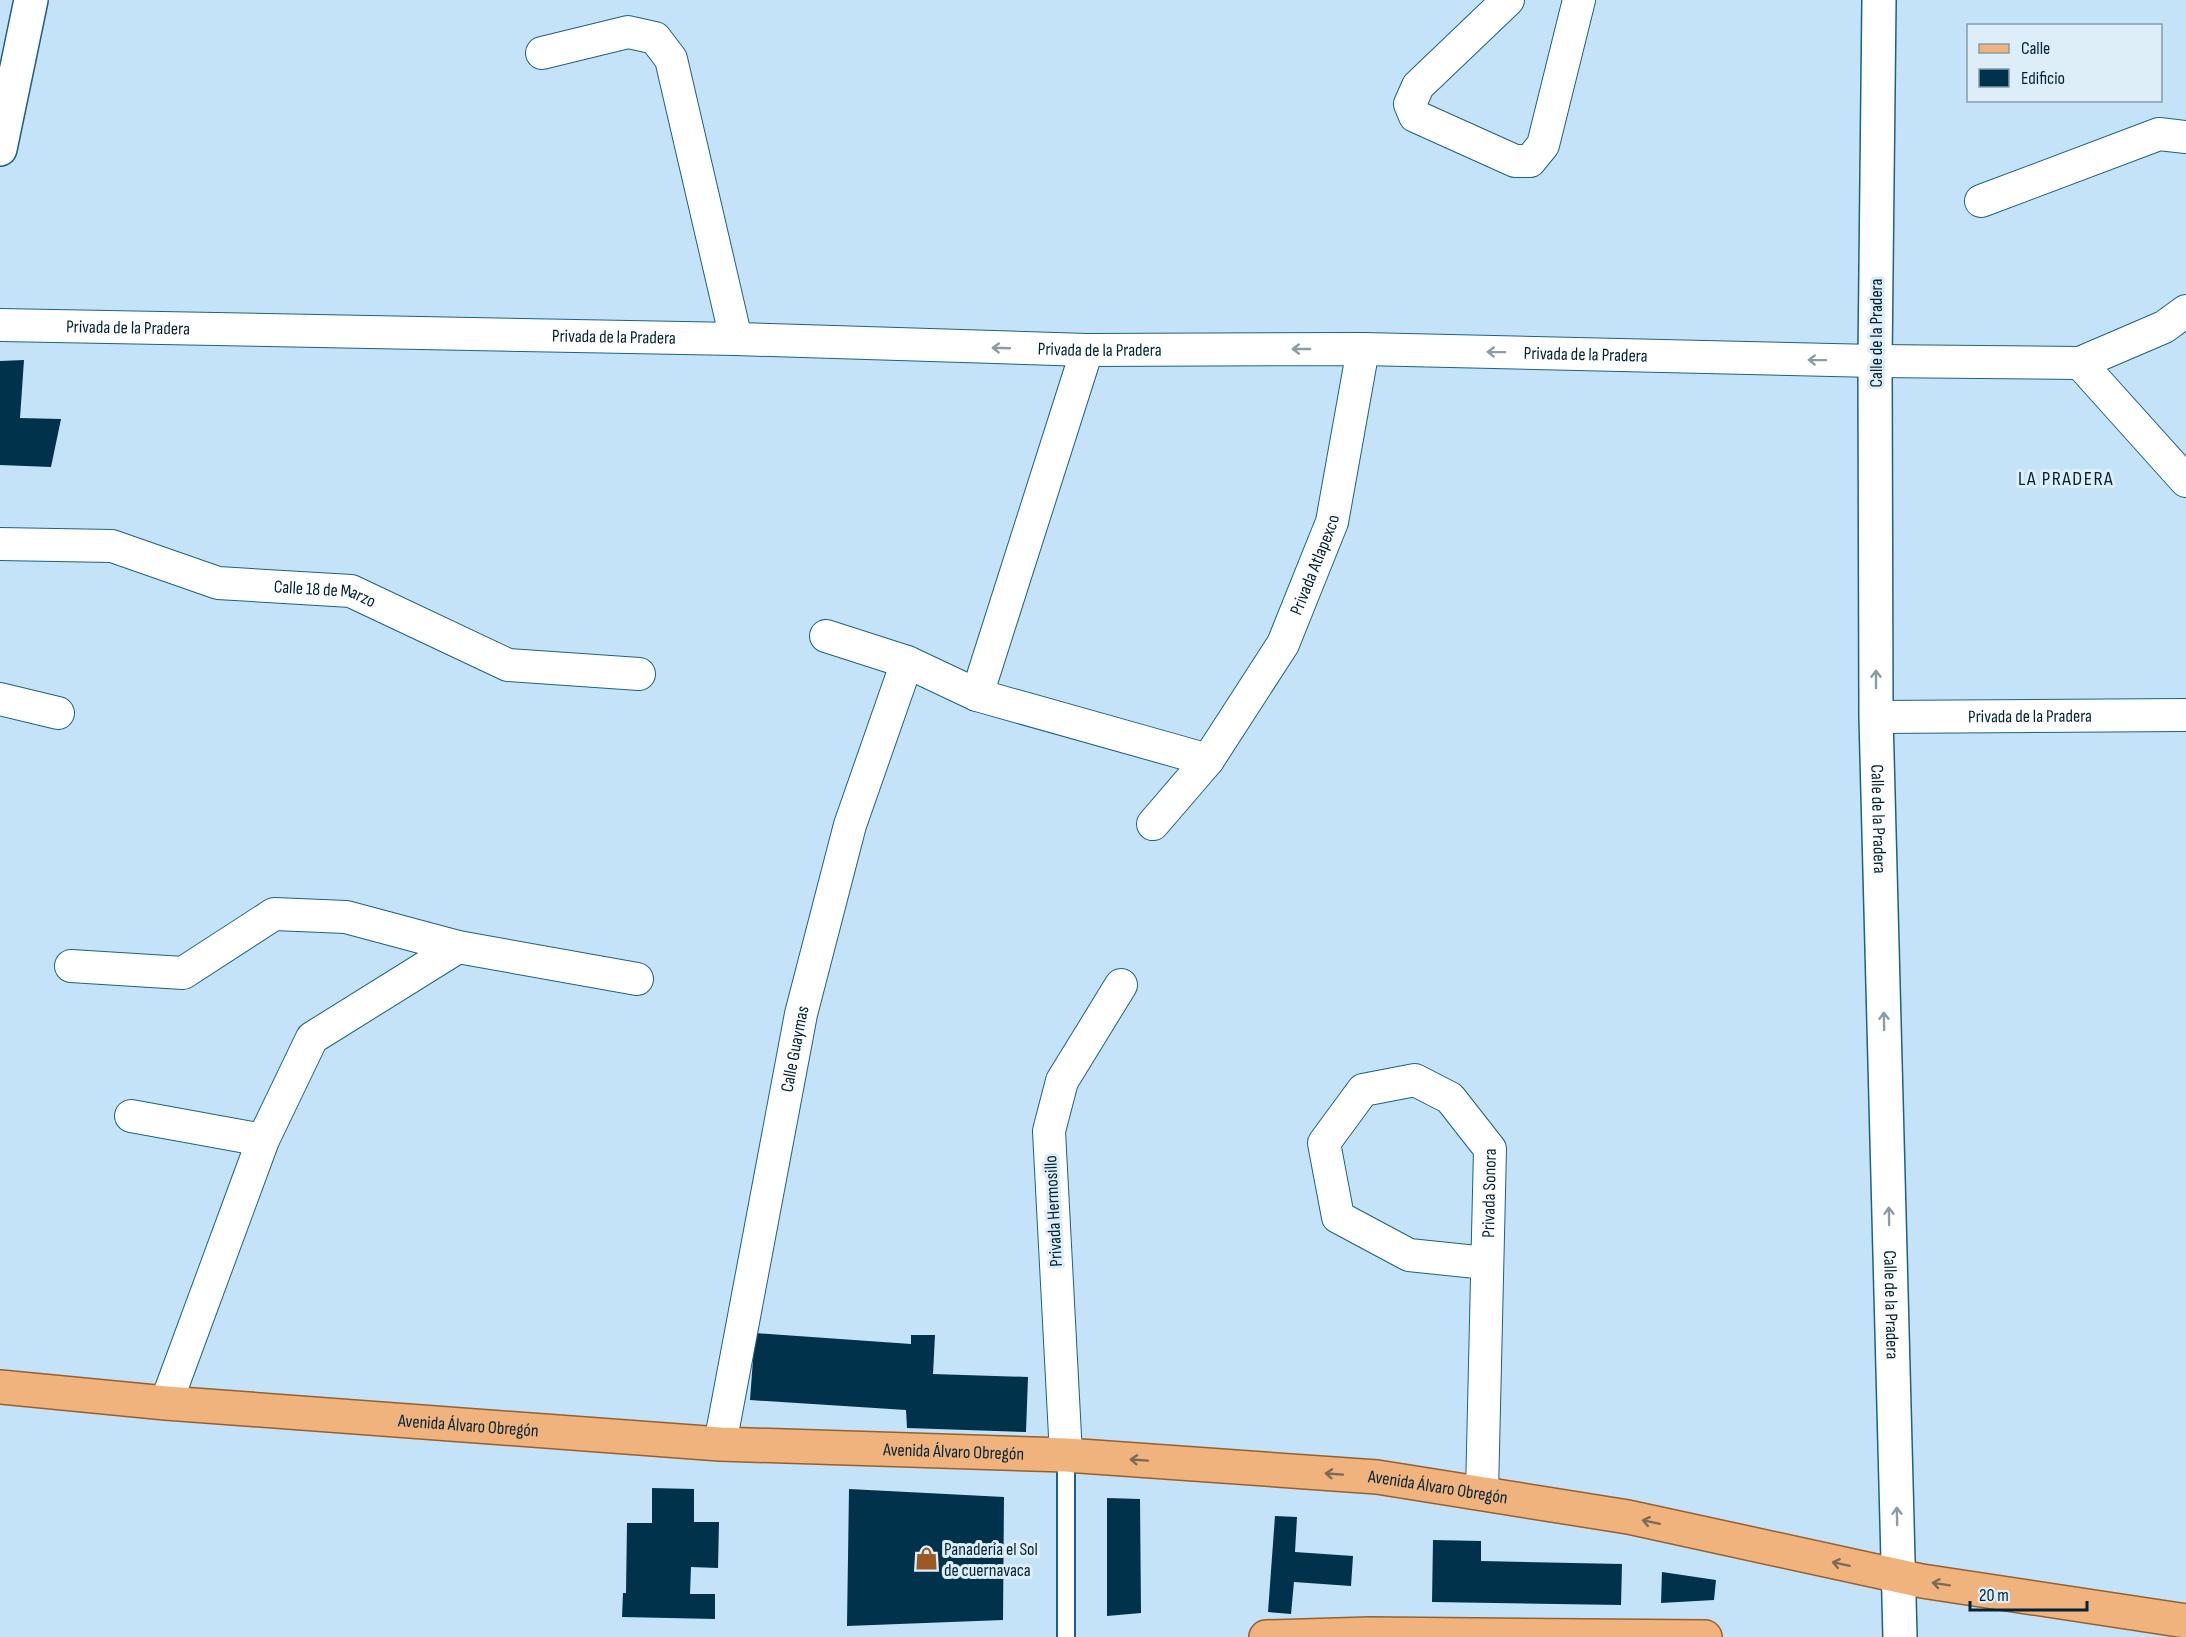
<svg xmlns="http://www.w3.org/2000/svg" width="2186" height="1637" viewBox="0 0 2186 1637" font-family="'Sofia Sans Condensed',sans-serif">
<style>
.building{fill:#00334b}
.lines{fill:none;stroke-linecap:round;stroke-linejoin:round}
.lane-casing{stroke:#1d6185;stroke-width:20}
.street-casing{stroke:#1d6185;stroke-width:34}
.secondary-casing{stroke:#1d6185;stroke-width:36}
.primary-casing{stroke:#96602d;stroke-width:36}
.lane{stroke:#fff;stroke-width:16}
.street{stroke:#fff;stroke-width:32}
.secondary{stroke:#fff;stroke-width:33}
.primary{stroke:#f0b37e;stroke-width:33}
.oneway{stroke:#8c9ca5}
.oneway2{stroke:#786b5a}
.labels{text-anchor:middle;stroke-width:6;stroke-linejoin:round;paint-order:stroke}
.street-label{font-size:18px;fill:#002336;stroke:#deeef8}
.poi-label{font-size:18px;fill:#002336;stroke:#deeef8;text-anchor:start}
.neighbourhood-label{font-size:20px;letter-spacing:1.5px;fill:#002336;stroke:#deeef8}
</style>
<rect width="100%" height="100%" fill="#c4e3f8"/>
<g class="building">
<polygon points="24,360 20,418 61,419 51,467 0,465 0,361"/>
<polygon points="755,1333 911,1344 911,1335 935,1335 933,1374 1028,1377 1026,1432 907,1428 906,1410 750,1400"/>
<polygon points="652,1488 694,1489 694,1522 719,1522 718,1568 691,1567 690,1594 715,1594 715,1619 622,1617 623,1593 626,1593 627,1523 652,1523"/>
<polygon points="849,1489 1004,1497 1003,1620 847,1626"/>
<polygon points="1107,1498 1140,1499 1141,1613 1107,1616"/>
<polygon points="1275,1516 1297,1517 1295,1552 1353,1556 1351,1586 1294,1582 1291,1614 1268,1612"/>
<polygon points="1433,1540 1481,1541 1481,1561 1622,1564 1621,1605 1432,1602"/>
<polygon points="1662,1572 1716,1580 1714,1600 1661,1603"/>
</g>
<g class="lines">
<defs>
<polyline id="lane" points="1066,1455 1066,1637"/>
<g id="street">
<polyline points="1508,0 1418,86 1410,104 1415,116 1515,161 1530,161 1543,145 1579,0"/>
<polyline points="542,53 628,32 655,38 671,59 736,339"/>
<polyline points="1981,201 2159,134 2186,137"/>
<path id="s1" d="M0,325L736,339L1087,350L1363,349L1875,361L2080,363L2164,327L2186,311"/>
<polyline points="2080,363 2186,481"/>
<path id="s2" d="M0,544L112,546L218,583L351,591L508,665L639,674"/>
<polyline points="826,636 907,662 977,695 1208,760"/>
<polyline points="977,695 1087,350"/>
<polyline points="0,699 58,713"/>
<path id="s3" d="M1876,717L2186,715"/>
<path id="s4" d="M1153,824L1208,760L1283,644L1332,522L1363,349"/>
<polyline points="71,966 183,973 274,914 346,917 458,947 637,979"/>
<polyline points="131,1116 263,1140"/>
<polyline points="166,1403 263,1140 312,1038 458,947"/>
<path id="s5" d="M720,1444L801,1014L850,825L907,662"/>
<polyline points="1066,1455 1049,1131 1062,1081 1121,985"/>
<path id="s6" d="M1482,1493L1490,1149L1450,1098L1415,1080L1363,1090L1324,1143L1338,1217L1409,1255L1486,1263"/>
</g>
<g id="secondary">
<path id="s7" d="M1879,0L1875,361L1876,717L1900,1637"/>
<polyline points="0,149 31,0"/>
</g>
<g id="primary">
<path id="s8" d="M0,1387L166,1403L720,1444L1066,1455L1377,1477L1628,1517L1922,1581L2186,1621"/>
<polyline points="1266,1637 1370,1634 1705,1637"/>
</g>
</defs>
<use href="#lane" class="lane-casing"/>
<use href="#street" class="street-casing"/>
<use href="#secondary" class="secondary-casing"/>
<use href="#primary" class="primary-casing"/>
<use href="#lane" class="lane"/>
<use href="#street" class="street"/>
<use href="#secondary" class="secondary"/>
<use href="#primary" class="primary"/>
</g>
<defs><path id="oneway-shaft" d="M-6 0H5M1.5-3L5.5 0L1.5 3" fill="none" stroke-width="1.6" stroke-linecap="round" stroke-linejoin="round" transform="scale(1.5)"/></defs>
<g class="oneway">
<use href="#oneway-shaft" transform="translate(1001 348) rotate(-178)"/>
<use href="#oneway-shaft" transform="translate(1301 349) rotate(180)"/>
<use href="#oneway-shaft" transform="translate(1496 352) rotate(-179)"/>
<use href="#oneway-shaft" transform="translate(1817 360) rotate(-179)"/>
<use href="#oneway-shaft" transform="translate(1876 679) rotate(-90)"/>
<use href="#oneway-shaft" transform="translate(1884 1021) rotate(-91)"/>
<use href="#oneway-shaft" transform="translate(1889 1216) rotate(-91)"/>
<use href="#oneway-shaft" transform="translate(1897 1516) rotate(-91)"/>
</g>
<g class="oneway2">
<use href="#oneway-shaft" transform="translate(1139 1460) rotate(-176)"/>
<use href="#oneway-shaft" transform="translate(1334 1474) rotate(-176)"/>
<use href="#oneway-shaft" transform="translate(1651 1522) rotate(-168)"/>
<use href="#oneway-shaft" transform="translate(1841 1564) rotate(-168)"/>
<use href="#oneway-shaft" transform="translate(1941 1584) rotate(-171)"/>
</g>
<defs>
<symbol id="shop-bare" viewBox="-9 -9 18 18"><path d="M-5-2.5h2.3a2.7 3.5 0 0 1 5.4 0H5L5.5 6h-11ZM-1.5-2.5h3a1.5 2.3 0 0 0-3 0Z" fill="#9a5925" stroke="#deeef8" stroke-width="2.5" paint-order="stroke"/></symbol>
</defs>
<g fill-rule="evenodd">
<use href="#shop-bare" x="910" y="1542" width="33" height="33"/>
</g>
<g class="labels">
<g class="street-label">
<text dy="6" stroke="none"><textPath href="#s1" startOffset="128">Privada de la Pradera</textPath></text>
<text transform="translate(1876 333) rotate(-90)" y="6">Calle de la Pradera</text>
<text dy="6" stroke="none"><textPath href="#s1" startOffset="614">Privada de la Pradera</textPath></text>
<text dy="6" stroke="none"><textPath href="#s1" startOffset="1100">Privada de la Pradera</textPath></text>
<text dy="6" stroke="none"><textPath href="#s1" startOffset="1586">Privada de la Pradera</textPath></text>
<text dy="6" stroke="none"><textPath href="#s4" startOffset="308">Privada Atlapexco</textPath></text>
<text dy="6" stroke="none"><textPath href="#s2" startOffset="332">Calle 18 de Marzo</textPath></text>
<text dy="6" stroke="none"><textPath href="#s3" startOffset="154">Privada de la Pradera</textPath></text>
<text dy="6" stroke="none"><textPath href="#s7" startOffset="819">Calle de la Pradera</textPath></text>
<text dy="6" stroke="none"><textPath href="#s5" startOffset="402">Calle Guaymas</textPath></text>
<text dy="6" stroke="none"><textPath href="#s6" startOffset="300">Privada Sonora</textPath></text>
<text transform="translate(1053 1211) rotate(-93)" y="6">Privada Hermosillo</text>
<text dy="6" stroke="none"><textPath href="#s7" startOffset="1305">Calle de la Pradera</textPath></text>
<text dy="6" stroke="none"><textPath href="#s8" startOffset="470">Avenida Álvaro Obregón</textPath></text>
<text dy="6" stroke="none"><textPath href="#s8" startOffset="956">Avenida Álvaro Obregón</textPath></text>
<text dy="6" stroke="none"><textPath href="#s8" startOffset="1442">Avenida Álvaro Obregón</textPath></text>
</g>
<g class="poi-label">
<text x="944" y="1555">Panadería el Sol<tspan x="944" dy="21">de cuernavaca</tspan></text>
</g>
<g class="neighbourhood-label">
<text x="2066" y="485">LA PRADERA</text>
</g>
</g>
<rect x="1967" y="24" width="195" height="78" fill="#deeef8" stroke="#859daa" stroke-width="1.5"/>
<rect x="1979" y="44" width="30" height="9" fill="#f0b37e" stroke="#859daa" stroke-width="1.5"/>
<text x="2021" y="54" font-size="18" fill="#002336">Calle</text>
<rect x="1979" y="69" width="30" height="18" fill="#00334b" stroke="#859daa" stroke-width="1.5"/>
<text x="2021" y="84" font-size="18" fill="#002336">Edificio</text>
<path d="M1970 1601v9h117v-9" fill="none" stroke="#002336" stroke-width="3"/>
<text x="1979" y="1601" font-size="18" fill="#002336" stroke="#deeef8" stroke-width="4.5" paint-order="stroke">20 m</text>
</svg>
